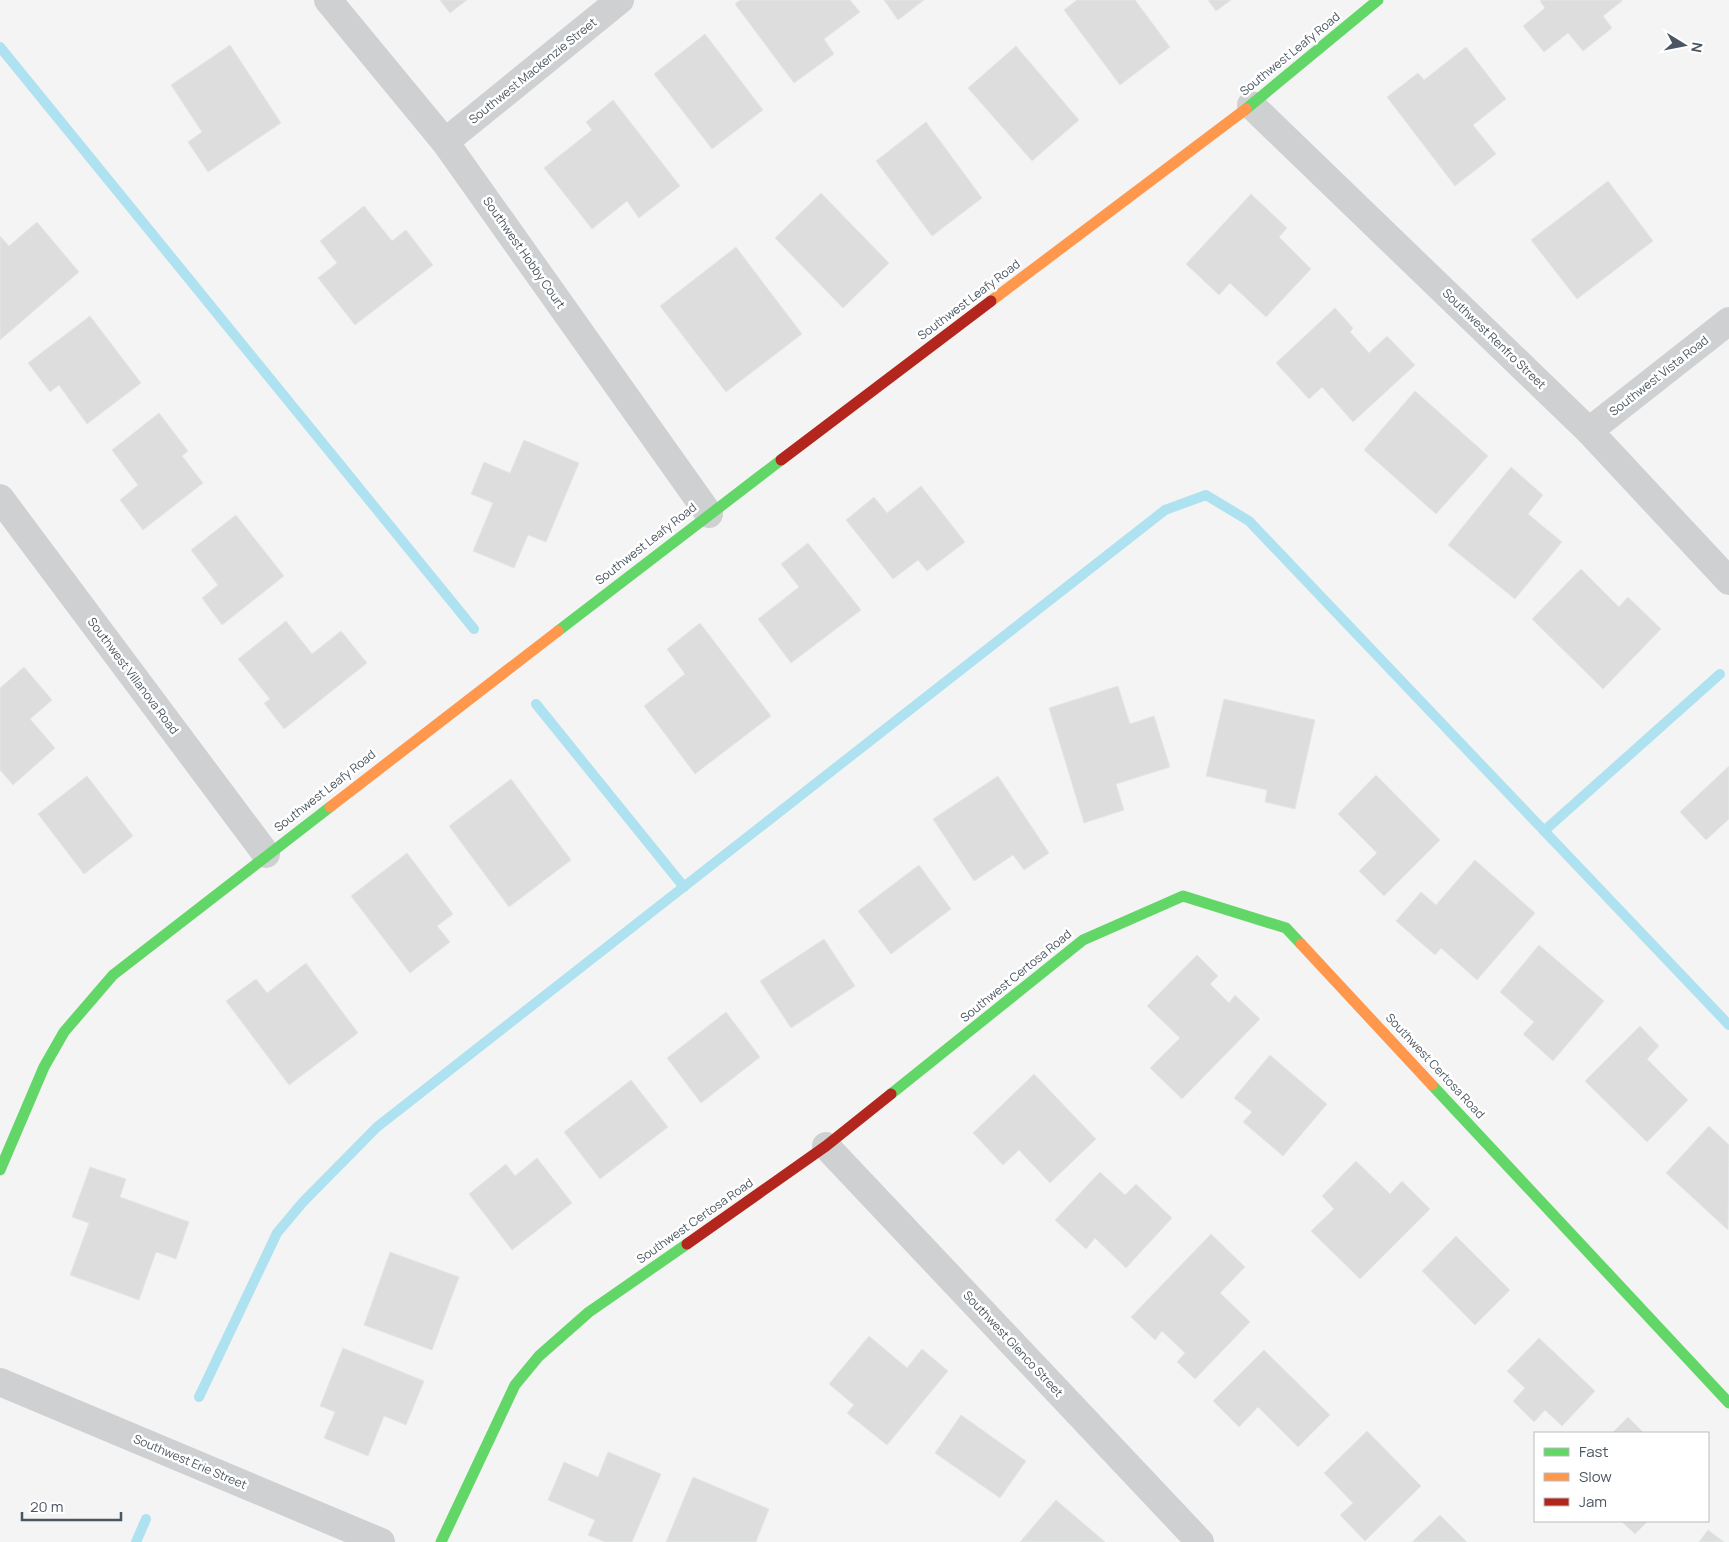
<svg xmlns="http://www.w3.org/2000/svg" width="1729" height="1542" viewBox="0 0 1729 1542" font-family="Manrope,sans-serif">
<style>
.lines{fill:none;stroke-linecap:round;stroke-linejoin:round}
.stream{stroke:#aee2f0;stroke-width:10}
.building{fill:#ddddde;stroke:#e5e6e7}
.street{stroke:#ced0d2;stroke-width:28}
.fast{stroke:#63d668;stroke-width:11}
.slow{stroke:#ff974d;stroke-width:11}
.jam{stroke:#b3261e;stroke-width:11}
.labels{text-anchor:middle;stroke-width:5;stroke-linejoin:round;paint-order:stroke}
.street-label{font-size:12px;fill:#4a5661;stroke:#fff}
</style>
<rect width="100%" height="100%" fill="#f4f4f4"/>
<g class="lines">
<g class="stream">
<polyline points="0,47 474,629"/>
<polyline points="536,704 684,887"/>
<polyline points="1544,831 1720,674"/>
<polyline points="199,1397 277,1233 303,1202 377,1127 1165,510 1206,495 1249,521 1729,1025"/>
<polyline points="136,1542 146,1519"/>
</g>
</g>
<g class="building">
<polygon points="440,0 467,0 450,13"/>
<polygon points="740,0 850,0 860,12 824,39 834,54 794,83 735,4"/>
<polygon points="884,0 924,0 898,20"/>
<polygon points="1077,0 1135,0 1170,47 1120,85 1064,10"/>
<polygon points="1208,0 1231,0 1216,11"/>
<polygon points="1542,0 1622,0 1622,1 1603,16 1612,28 1583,51 1568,33 1544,52 1523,26 1545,8 1540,1"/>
<polygon points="705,34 763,110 712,149 654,74"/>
<polygon points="230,45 281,123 208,172 188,142 202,132 171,85"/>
<polygon points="1016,46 1079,120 1032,161 968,88"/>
<polygon points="1466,47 1506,99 1473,125 1496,154 1455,186 1387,97 1418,73 1424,80"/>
<polygon points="613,100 680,186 639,218 627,201 592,229 544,168 592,130 586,122"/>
<polygon points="926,122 982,198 932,236 876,161"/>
<polygon points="1608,181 1653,241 1577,299 1531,240"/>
<polygon points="821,193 889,263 843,308 775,238"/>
<polygon points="1251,194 1287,228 1279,237 1311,269 1266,317 1230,283 1219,295 1186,264"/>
<polygon points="364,206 392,241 406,230 433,265 355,325 318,278 337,263 320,241"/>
<polygon points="37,222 79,272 0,340 0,236 9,246"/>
<polygon points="736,247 802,334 726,392 660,306"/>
<polygon points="1335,308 1353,328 1350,332 1369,353 1387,336 1415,365 1353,422 1322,387 1309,399 1276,363"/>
<polygon points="90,316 141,383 87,424 59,385 50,392 28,363"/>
<polygon points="1415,391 1488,456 1436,514 1364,450"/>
<polygon points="159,413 188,451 182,456 203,483 143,530 120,500 138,485 112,450"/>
<polygon points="524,440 579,463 546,542 528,535 514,568 473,551 493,503 471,494 484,462 510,473"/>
<polygon points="1511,467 1543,495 1528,514 1562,542 1515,599 1448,545"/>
<polygon points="921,486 965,542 927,571 918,560 893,579 846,520 874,497 887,513"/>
<polygon points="236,515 284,576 222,625 202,598 218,585 191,550"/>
<polygon points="808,543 861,610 791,663 758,619 799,587 781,564"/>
<polygon points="1581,569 1619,607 1628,597 1661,629 1603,689 1532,619"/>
<polygon points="286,621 312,654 341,631 367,663 284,729 264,703 270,699 238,659"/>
<polygon points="700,623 771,716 695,774 644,706 685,674 667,649"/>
<polygon points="24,667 52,700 30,719 55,748 13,785 0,770 0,688"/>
<polygon points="1118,686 1130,724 1154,716 1170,767 1116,784 1124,810 1084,823 1049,708"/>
<polygon points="1224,699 1315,720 1295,809 1265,802 1267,790 1206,776"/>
<polygon points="1729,766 1729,819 1706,840 1680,812"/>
<polygon points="1376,775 1440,840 1384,896 1359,871 1377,853 1338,814"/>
<polygon points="87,776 133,836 84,874 38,814"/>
<polygon points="998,776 1049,853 1024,870 1013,855 974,881 933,819"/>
<polygon points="511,779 571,860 509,907 449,826"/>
<polygon points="407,853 453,914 437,926 450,942 410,973 351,896"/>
<polygon points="1475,860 1535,913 1477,980 1441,948 1435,955 1396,921 1421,892 1436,905"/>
<polygon points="919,865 951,909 891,954 858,911"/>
<polygon points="824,939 855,986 791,1028 760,981"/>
<polygon points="1539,945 1604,1001 1553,1061 1523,1034 1534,1022 1500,992"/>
<polygon points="1197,955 1218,976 1210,984 1229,1003 1235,995 1260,1019 1182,1099 1150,1068 1180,1038 1147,1006"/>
<polygon points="306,963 358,1033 289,1085 226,1001 256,979 267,993"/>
<polygon points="726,1012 760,1057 701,1103 667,1058"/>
<polygon points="1640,1026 1659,1046 1647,1059 1688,1100 1647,1142 1585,1081"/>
<polygon points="1270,1055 1327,1104 1283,1156 1243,1122 1252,1112 1234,1098"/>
<polygon points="1034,1074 1096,1139 1050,1183 1019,1150 1003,1165 973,1133"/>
<polygon points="631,1080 668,1127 600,1179 564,1132"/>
<polygon points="1709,1126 1729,1145 1728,1230 1666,1173"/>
<polygon points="537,1158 572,1203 512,1250 469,1194 506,1164 515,1176"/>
<polygon points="1356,1161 1390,1194 1402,1181 1430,1209 1360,1279 1311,1231 1334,1209 1322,1196"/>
<polygon points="90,1167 126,1179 120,1197 189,1222 176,1259 156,1252 139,1300 70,1275 89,1223 72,1217"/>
<polygon points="1100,1172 1125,1195 1136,1184 1172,1218 1126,1268 1095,1238 1086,1249 1055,1220"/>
<polygon points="1211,1234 1245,1267 1220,1293 1250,1322 1195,1379 1177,1362 1185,1353 1162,1331 1155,1340 1131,1317"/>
<polygon points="1456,1236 1510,1290 1475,1325 1422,1271"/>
<polygon points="390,1252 459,1277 432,1350 364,1325"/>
<polygon points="869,1336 907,1368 922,1349 948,1371 887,1445 847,1413 854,1405 829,1384"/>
<polygon points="1539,1338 1595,1391 1562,1426 1545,1410 1534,1422 1513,1401 1525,1388 1507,1371"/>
<polygon points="343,1348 424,1381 406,1425 384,1416 368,1456 324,1438 335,1412 320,1406"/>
<polygon points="1264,1350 1330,1415 1298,1447 1258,1407 1239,1427 1213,1401"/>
<polygon points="961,1415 1026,1461 1000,1498 935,1453"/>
<polygon points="1628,1417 1644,1433 1612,1433"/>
<polygon points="1367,1431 1421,1486 1365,1541 1340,1515 1353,1503 1324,1473"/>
<polygon points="608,1452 661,1474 632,1542 605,1542 588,1535 595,1520 548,1500 564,1462 598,1477"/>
<polygon points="693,1477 769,1509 756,1542 666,1542"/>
<polygon points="1056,1500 1105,1542 1020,1542"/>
<polygon points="1440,1515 1467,1542 1412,1542"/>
<polygon points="1621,1521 1648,1521 1635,1534"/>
<polygon points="1708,1530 1724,1542 1699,1542"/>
</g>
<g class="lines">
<g class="street">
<polyline points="328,0 445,142 709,514"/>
<polyline points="1251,105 1589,431 1729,581"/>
<polyline points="445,142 620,0"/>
<polyline points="1589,431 1729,321"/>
<polyline points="0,498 266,854"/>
<polyline points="826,1146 1200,1542"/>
<polyline points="0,1382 381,1542"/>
</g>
<g class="fast">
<polyline points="1246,109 1378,0"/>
<polyline points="558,631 781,460"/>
<polyline points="1432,1085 1729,1403"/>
<polyline points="891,1094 1083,940 1183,896 1286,928 1301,944"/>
<polyline points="0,1170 44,1067 64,1032 113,975 330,807"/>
<polyline points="441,1542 515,1385 539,1356 589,1312 687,1244"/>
</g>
<g class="slow">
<polyline points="991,301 1246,109"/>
<polyline points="330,807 558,631"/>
<polyline points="1301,944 1432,1085"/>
</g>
<g class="jam">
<polyline points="781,460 991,301"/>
<polyline points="687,1244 826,1146 891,1094"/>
</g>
</g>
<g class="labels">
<g class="street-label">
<text transform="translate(1290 54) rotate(-39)" y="4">Southwest Leafy Road</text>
<text transform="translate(533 71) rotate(-39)" y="4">Southwest Mackenzie Street</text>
<text transform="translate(524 253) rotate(55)" y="4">Southwest Hobby Court</text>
<text transform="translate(969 300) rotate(-37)" y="4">Southwest Leafy Road</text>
<text transform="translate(1494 339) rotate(44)" y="4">Southwest Renfro Street</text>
<text transform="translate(1659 376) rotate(-38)" y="4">Southwest Vista Road</text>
<text transform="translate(646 544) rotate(-38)" y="4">Southwest Leafy Road</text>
<text transform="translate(133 676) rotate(53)" y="4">Southwest Villanova Road</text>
<text transform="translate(325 791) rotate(-38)" y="4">Southwest Leafy Road</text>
<text transform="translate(1016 976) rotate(-39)" y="4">Southwest Certosa Road</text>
<text transform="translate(1435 1066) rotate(47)" y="4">Southwest Certosa Road</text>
<text transform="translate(695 1221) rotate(-35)" y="4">Southwest Certosa Road</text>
<text transform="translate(1013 1344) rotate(47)" y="4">Southwest Glenco Street</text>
<text transform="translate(190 1462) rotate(23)" y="4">Southwest Erie Street</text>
</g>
</g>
<rect x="1534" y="1432" width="175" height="90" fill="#ffffff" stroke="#b7bbc0"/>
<rect x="1544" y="1448" width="25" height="8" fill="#63d668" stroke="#b7bbc0"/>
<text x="1579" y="1457" font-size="15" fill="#4a5661">Fast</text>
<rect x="1544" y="1473" width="25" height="8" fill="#ff974d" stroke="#b7bbc0"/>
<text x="1579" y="1482" font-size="15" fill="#4a5661">Slow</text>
<rect x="1544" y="1498" width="25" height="8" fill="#b3261e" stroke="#b7bbc0"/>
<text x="1579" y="1507" font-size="15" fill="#4a5661">Jam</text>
<g transform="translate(1684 45) rotate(100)" stroke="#ffffff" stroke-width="4" paint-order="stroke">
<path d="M0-4L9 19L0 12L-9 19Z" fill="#4a5661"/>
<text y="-8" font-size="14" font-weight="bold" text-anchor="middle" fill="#4a5661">N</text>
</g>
<path d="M22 1512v8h99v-8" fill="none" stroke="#4a5661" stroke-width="2.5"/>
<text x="30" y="1512" font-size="15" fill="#4a5661" stroke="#ffffff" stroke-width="4" paint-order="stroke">20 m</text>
</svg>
